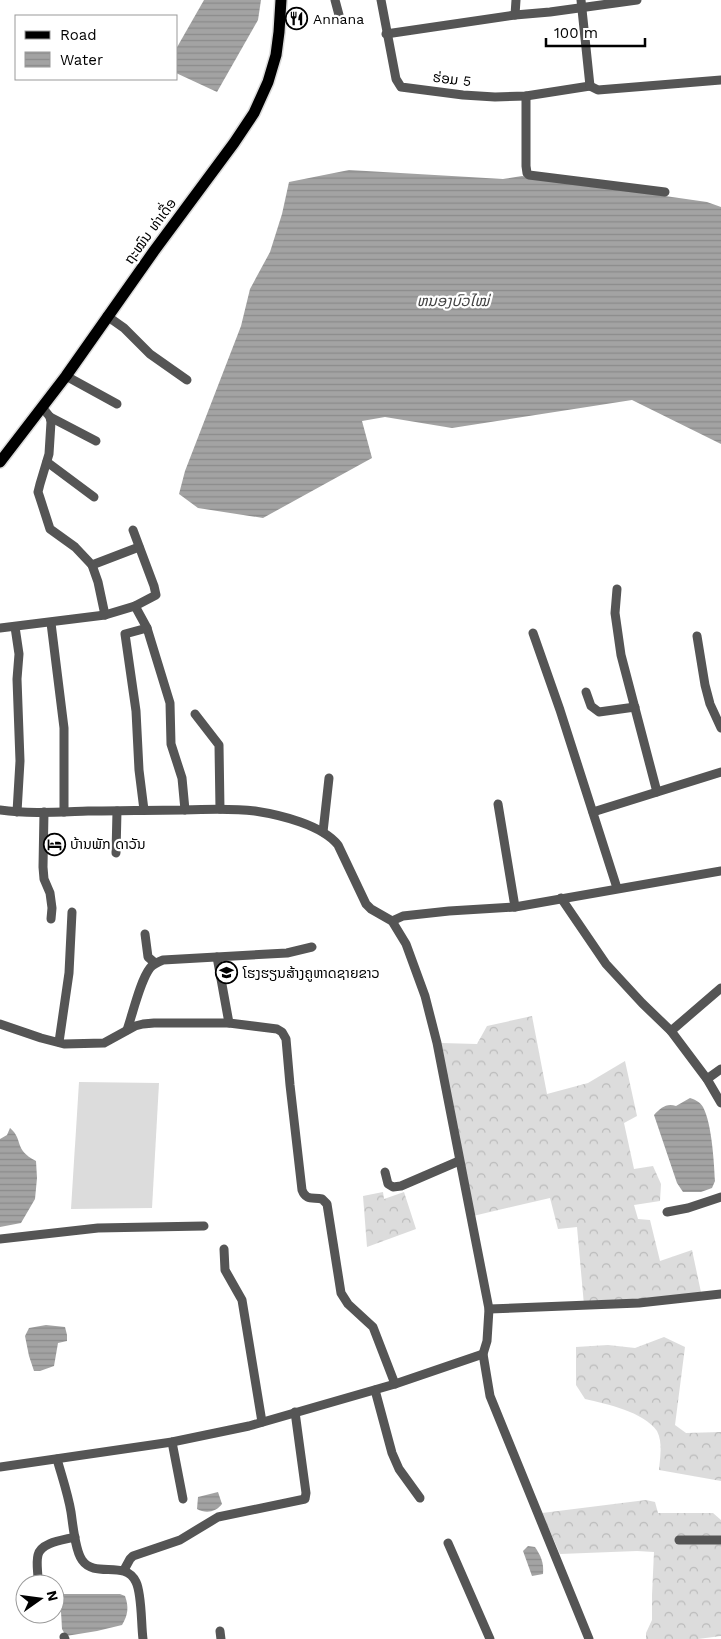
<svg xmlns="http://www.w3.org/2000/svg" width="721" height="1639" viewBox="0 0 721 1639" font-family="'Work Sans','Noto Sans Lao',sans-serif">
<style>
.grass{fill:#dcdcdc}
.forest{fill:url(#forest-crowns)}
.water{fill:url(#water-rules)}
.lines{fill:none;stroke-linecap:round;stroke-linejoin:round}
.major-casing{stroke:#dbdbdb;stroke-width:14}
.minor{stroke:#555;stroke-width:9}
.major{stroke:#000;stroke-width:11}
.labels{text-anchor:middle;stroke-width:4.5;stroke-linejoin:round;paint-order:stroke}
.poi-label{font-size:14px;fill:#000;stroke:#fff;text-anchor:start}
.street-label{font-size:14px;fill:#000;stroke:#fff}
.water-label{font-size:15px;font-style:italic;fill:#444;stroke:#fff}
</style>
<defs>
<pattern id="forest-crowns" width="20" height="18" patternUnits="userSpaceOnUse" patternTransform="scale(1.25)"><rect width="20" height="18" fill="#dcdcdc"/><path d="M2 6a3 3 0 1 1 6 0M12 15a3 3 0 1 1 6 0" fill="none" stroke="#bbb"/></pattern>
<pattern id="water-rules" width="6" height="5" patternUnits="userSpaceOnUse" patternTransform="scale(1.25)"><rect width="6" height="5" fill="#a3a3a3"/><path d="M0 2.5h6" fill="none" stroke="#8b8b8b"/></pattern>
</defs>
<rect width="100%" height="100%" fill="#fff"/>
<polygon class="grass" points="79,1082 159,1083 152,1208 71,1209"/>
<g class="forest">
<polygon points="532,1016 547,1094 588,1083 625,1061 637,1116 624,1123 634,1169 653,1166 661,1184 660,1201 634,1205 638,1219 650,1220 660,1261 692,1250 702,1297 584,1305 577,1227 558,1229 550,1198 473,1216 441,1043 477,1044 487,1026"/>
<polygon points="383,1192 384,1199 404,1192 416,1229 367,1247 363,1196"/>
<path d="M664,1337L685,1347L675,1425L686,1433L721,1432V1481L659,1470C660,1459 663,1442 657,1431C644,1412 607,1404 585,1399L576,1385V1347L608,1345L635,1348Z"/>
<polygon points="646,1500 655,1502 658,1513 713,1513 721,1520 721,1636 698,1639 646,1639 646,1633 652,1620 652,1595 654,1552 637,1551 560,1554 542,1513"/>
</g>
<g class="water">
<polygon points="204,0 261,0 258,20 217,92 176,73 176,49"/>
<polygon points="349,170 503,179 522,176 539,178 707,202 721,207 721,444 632,400 452,428 385,417 362,421 372,458 263,518 198,508 179,494 185,471 241,326 250,289 270,252 282,214 289,182"/>
<path d="M690,1098C696,1100 700,1102 703,1107C712,1124 714,1162 715,1181L712,1188L701,1192H683L677,1183L654,1115C661,1108 666,1103 676,1106Z"/>
<path d="M10,1128C24,1140 13,1149 36,1161L37,1178L35,1199L21,1223L0,1227V1139L7,1135Z"/>
<polygon points="46,1325 65,1327 67,1335 67,1341 58,1343 54,1366 40,1371 34,1371 29,1356 25,1336 29,1328"/>
<path d="M218,1492L222,1504C216,1512 206,1514 197,1509L198,1497Z"/>
<path d="M528,1546L535,1547C541,1556 544,1563 543,1574L532,1576L523,1551Z"/>
<path d="M60,1594H120L125,1596C129,1607 128,1615 122,1625L97,1631L66,1636L62,1629Z"/>
</g>
<g class="lines">
<defs>
<polyline id="major" points="0,462 66,376 154,251 234,143 254,113 268,82 276,55 279,32 281,0"/>
</defs>
<use href="#major" class="major-casing"/>
<g class="minor">
<polyline points="335,0 339,15"/>
<polyline points="381,0 396,79 401,87 463,95 495,97 526,96 590,86"/>
<polyline points="581,0 590,86"/>
<polyline points="515,15 516,0"/>
<polyline points="386,34 515,15 550,12 637,0"/>
<polyline points="590,86 598,90 721,80"/>
<polyline points="526,96 526,166 527,173 529,175 665,192"/>
<polyline points="107,316 124,328 150,354 187,380"/>
<polyline points="66,376 117,404"/>
<polyline points="42,407 50,417 51,422 49,454 40,484 38,492 40,498 50,529 75,547 92,565 139,547"/>
<polyline points="50,417 96,441"/>
<polyline points="47,462 94,497"/>
<polyline points="92,565 98,582 105,615"/>
<polyline points="617,589 615,613 621,655 657,792"/>
<polyline points="135,606 147,628 170,703 171,744 182,778 185,810"/>
<polyline points="51,623 64,728 64,812"/>
<polyline points="15,627 19,654 17,679 20,761 17,812"/>
<polyline points="0,628 105,615 135,606 156,595 154,586 133,530"/>
<polyline points="533,633 560,710 617,888"/>
<polyline points="697,636 705,685 710,704 721,728"/>
<polyline points="586,692 591,706 599,712 635,707"/>
<polyline points="195,714 219,745 220,809"/>
<polyline points="498,804 515,907"/>
<path d="M0,810C29,814 58,812 88,811C119,811 151,810 183,810C207,809 231,808 255,811C281,815 322,825 338,845L366,904L371,909L392,921L406,944L425,996L437,1043L489,1309L487,1341L483,1354L490,1396L589,1639"/>
<polyline points="144,810 139,770 136,711 125,634 147,628"/>
<polyline points="44,812 43,867 44,879 50,893 52,908 51,919"/>
<polyline points="593,812 721,772"/>
<polyline points="323,832 329,778"/>
<polyline points="116,853 117,811"/>
<polyline points="561,898 606,964 642,1003 671,1031 707,1079 721,1103"/>
<polyline points="392,921 403,916 449,911 515,907 721,871"/>
<polyline points="145,934 148,957 155,963"/>
<polyline points="217,957 229,1023"/>
<path d="M0,1024L41,1038L64,1044L104,1043L135,1026L143,1024L154,1023H229L277,1029L282,1032L286,1039L290,1085L302,1190C306,1201 313,1197 322,1199L327,1204L341,1293L348,1304L373,1327L395,1384"/>
<path d="M127,1030C133,1013 140,981 150,968C153,964 158,962 163,960L287,953L312,947"/>
<polyline points="671,1031 721,988"/>
<polyline points="59,1042 69,973 72,912"/>
<polyline points="707,1079 721,1069"/>
<polyline points="385,1172 388,1184 393,1187 401,1186 459,1161"/>
<polyline points="667,1212 688,1208 721,1197"/>
<polyline points="0,1239 98,1228 204,1226"/>
<polyline points="224,1249 225,1270 242,1300 262,1422"/>
<polyline points="489,1309 639,1303 721,1294"/>
<polyline points="375,1390 392,1453 399,1469 420,1498"/>
<polyline points="172,1442 183,1499"/>
<path d="M57,1459C62,1477 68,1494 71,1512C73,1525 75,1550 82,1560C95,1579 125,1559 136,1582C142,1594 141,1624 143,1639"/>
<polyline points="0,1467 172,1442 249,1426 395,1384 483,1354"/>
<polyline points="679,1540 721,1540"/>
<polyline points="448,1543 490,1639"/>
<polyline points="124,1570 130,1559 133,1556 180,1540 218,1517 305,1499 306,1493 295,1412"/>
<path d="M38,1579C38,1572 36,1563 38,1555C41,1542 64,1540 75,1537"/>
<polyline points="220,1631 221,1639"/>
<polyline points="64,1637 65,1639"/>
</g>
<use href="#major" class="major"/>
</g>
<defs>
<symbol id="restaurant-ring" viewBox="-11 -11 22 22"><circle r="9.5" fill="#fff" stroke="#000" stroke-width="1.5"/><path d="M-5-6h1v4h1v-4h1v4h1v-4h1v5L-1.5 .5V6h-2V.5L-5-1ZM5-6V6H3V1.5H1.5Q1.5-4 5-6Z" fill="#000"/></symbol>
<symbol id="hotel-ring" viewBox="-11 -11 22 22"><circle r="9.5" fill="#fff" stroke="#000" stroke-width="1.5"/><path d="M-6-4.5h1.5V1H6V5H4.5V3h-9V5H-6ZM-4 0a1.8 1.8 0 1 1 3.6 0ZM.5 0V-2.5h3Q6-2.5 6 0Z" fill="#000"/></symbol>
<symbol id="school-ring" viewBox="-11 -11 22 22"><circle r="9.5" fill="#fff" stroke="#000" stroke-width="1.5"/><path d="M0-5L7-2L0 1L-7-2ZM-4 1L0 2.5L4 1V4Q0 6-4 4Z" fill="#000"/></symbol>
</defs>
<g fill-rule="evenodd">
<use href="#restaurant-ring" x="284" y="6" width="25" height="25"/>
<use href="#hotel-ring" x="42" y="832" width="25" height="25"/>
<use href="#school-ring" x="214" y="960" width="25" height="25"/>
</g>
<g class="labels">
<g class="poi-label">
<text x="313" y="24">Annana</text>
<text x="70" y="849">ບ້ານພັກ ດາວັນ</text>
<text x="243" y="978">ໂຮງຮຽນສ້າງຄູຫາດຊາຍຂາວ</text>
</g>
<g class="street-label">
<text transform="translate(452 79) rotate(7)" y="5">ຮ່ອມ 5</text>
<text transform="translate(150 231) rotate(-54)" y="5">ຖະໝົນ ທ່າເດື່ອ</text>
</g>
<g class="water-label">
<text x="453" y="306">ຫນອງບົວໄໝ່</text>
</g>
</g>
<rect x="15" y="15" width="162" height="65" fill="#ffffff" stroke="#999999"/>
<rect x="25" y="31" width="25" height="8" fill="#000000" stroke="#999999"/>
<text x="60" y="40" font-size="15" fill="#000000">Road</text>
<rect x="25" y="52" width="25" height="15" fill="url(#water-rules)" stroke="#999999"/>
<text x="60" y="65" font-size="15" fill="#000000">Water</text>
<g transform="translate(40 1599) rotate(76)"><circle r="24" fill="#ffffff" stroke="#999999"/>
<path d="M0-4L9 19L0 12L-9 19Z" fill="#000000"/>
<text y="-8" font-size="14" font-weight="bold" text-anchor="middle" fill="#000000">N</text>
</g>
<path d="M546 38v8h99v-8" fill="none" stroke="#000000" stroke-width="2.5"/>
<text x="554" y="38" font-size="15" fill="#000000" stroke="#ffffff" stroke-width="4" paint-order="stroke">100 m</text>
</svg>
